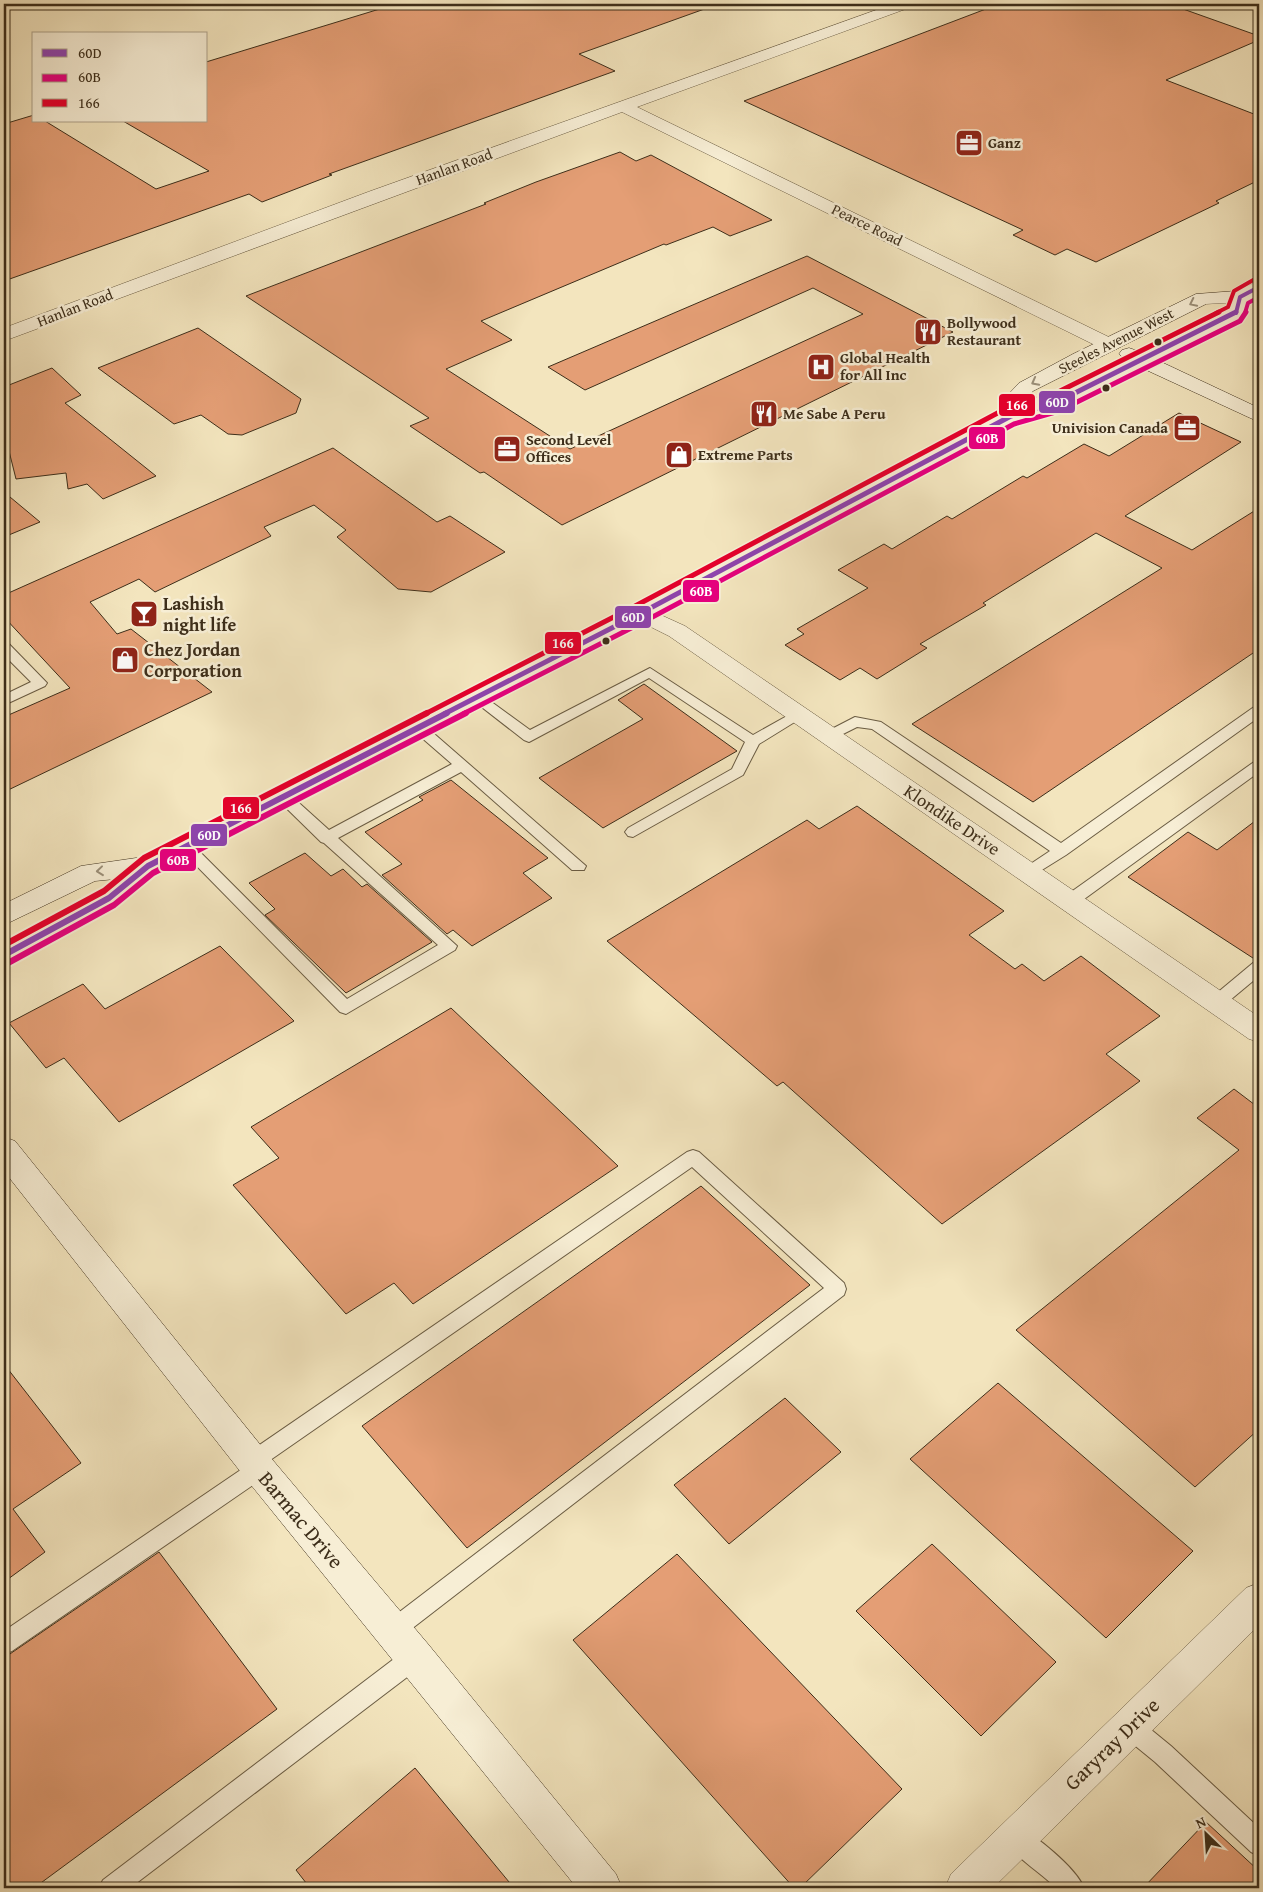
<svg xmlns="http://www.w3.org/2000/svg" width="1263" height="1892" viewBox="0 0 1263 1892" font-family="'Gentium Book Plus',serif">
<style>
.building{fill:#e49e75;stroke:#3d2e1a}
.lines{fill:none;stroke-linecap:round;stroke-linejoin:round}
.lane-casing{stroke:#6a5c43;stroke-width:2}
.street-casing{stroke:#6a5c43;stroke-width:1}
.secondary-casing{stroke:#3d2e1a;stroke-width:1}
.lane{fill:#f7eed5;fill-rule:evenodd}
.street{fill:#f7eed5;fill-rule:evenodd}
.secondary{fill:#f7eed5;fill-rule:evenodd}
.bus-1-far2-casing{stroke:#f7eed5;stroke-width:6}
.bus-1-far1-casing{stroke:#f7eed5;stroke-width:8}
.bus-1-casing{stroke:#f7eed5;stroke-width:10}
.bus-2-far2-casing{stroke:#f7eed5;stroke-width:6}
.bus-2-far1-casing{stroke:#f7eed5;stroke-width:8}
.bus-2-casing{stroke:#f7eed5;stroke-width:10}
.bus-3-far2-casing{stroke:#f7eed5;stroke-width:6}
.bus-3-far1-casing{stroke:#f7eed5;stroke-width:8}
.bus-3-casing{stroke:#f7eed5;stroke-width:10}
.bus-1-far2{stroke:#8e44ad;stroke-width:4}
.bus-1-far1{stroke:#8e44ad;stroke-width:5}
.bus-1{stroke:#8e44ad;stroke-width:6}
.bus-2-far2{stroke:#e5007d;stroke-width:4}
.bus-2-far1{stroke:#e5007d;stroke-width:5}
.bus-2{stroke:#e5007d;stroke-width:6}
.bus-3-far2{stroke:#e4002b;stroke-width:4}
.bus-3-far1{stroke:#e4002b;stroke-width:5}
.bus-3{stroke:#e4002b;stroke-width:6}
.oneway{stroke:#9a8e78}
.bus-dot{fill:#3d2e1a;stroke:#f7eed5;stroke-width:2}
.labels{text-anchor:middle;stroke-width:5;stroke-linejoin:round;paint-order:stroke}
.far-poi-label{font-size:15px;font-weight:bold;fill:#3d2e1a;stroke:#f7eed5;text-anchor:start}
.far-street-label{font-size:15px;fill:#3d2e1a;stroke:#f7eed5}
.poi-label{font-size:18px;font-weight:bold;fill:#3d2e1a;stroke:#f7eed5;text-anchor:start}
.street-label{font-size:18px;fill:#3d2e1a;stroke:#f7eed5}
.near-street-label{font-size:21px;fill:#3d2e1a;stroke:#f7eed5}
.line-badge{stroke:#f7eed5;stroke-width:2}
.badge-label{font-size:14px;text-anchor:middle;font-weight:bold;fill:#fff}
</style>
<rect width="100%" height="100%" fill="#f3e5be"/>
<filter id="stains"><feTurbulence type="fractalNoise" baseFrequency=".004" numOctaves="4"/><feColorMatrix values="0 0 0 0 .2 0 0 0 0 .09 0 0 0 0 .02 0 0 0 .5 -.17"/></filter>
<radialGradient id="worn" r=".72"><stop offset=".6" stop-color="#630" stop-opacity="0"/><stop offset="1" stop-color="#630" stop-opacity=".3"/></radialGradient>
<g class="building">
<polygon points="396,4 709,4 710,7 579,54 615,71 329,174 332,175 262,202 249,194 4,281 4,124 34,115 34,121 45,121 156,189 209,171 123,121 206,121 206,62"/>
<polygon points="999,4 1169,4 1259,36 1259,40 1166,80 1259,116 1259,180 1216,201 1219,203 1096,262 1067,249 1055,255 1013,235 1023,230 744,101"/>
<polygon points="620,152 636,161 651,155 772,220 730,236 713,227 666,245 664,244 481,321 512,340 446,369 570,449 863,314 813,288 585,390 548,367 807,256 953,332 562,525 484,472 480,473 410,426 429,418 246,296 486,204 484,203 536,182"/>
<polygon points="198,328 301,399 296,413 242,435 228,434 201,415 174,424 98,368"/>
<polygon points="52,368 81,395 65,403 156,476 103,499 87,484 68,489 66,473 16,479 4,431 4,387"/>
<polygon points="1179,413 1241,442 1125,516 1192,550 1259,508 1259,649 1033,802 912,724 1162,568 1096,533 983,603 986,605 920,644 927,648 877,679 860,668 840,680 785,645 804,634 797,629 868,588 838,570 884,544 892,549 947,516 952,519 1023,476 1027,478 1084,444 1109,456"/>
<polygon points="333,448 437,522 450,516 505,552 431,592 398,589 337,537 346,530 314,505 264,527 271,536 155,592 139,579 90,602 117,634 131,629 212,692 4,792 4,717 70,688 4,617 4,595"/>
<polygon points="4,492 40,522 4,537"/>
<polygon points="644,684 737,751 603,828 539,778 643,719 618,700"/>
<polygon points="451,780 548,858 523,873 552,898 472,946 453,930 447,934 382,875 402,864 365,832 423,800 419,797"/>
<polygon points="857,806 1004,911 969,935 1015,969 1022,964 1044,981 1081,956 1160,1016 1106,1054 1140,1081 942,1224 783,1082 777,1086 607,941 807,820 819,829"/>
<polygon points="1259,818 1259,959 1256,960 1128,877 1188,832 1217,850"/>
<polygon points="305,853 331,876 343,869 362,887 367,884 432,942 346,993 265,915 275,909 249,883"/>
<polygon points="220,946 294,1021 119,1122 64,1058 46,1068 9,1023 83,984 105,1009"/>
<polygon points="451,1008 618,1166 413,1304 394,1283 346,1314 233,1185 279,1158 251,1127"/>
<polygon points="1234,1089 1259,1108 1259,1429 1195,1487 1016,1330 1239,1150 1197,1118"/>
<polygon points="701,1186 810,1285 467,1548 362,1426"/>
<polygon points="4,1364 81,1463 13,1509 45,1552 4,1582"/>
<polygon points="998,1383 1193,1551 1106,1638 910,1459"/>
<polygon points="785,1398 841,1452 729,1544 674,1485"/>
<polygon points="932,1544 1056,1662 981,1736 856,1611"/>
<polygon points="159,1552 277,1709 34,1888 4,1888 4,1658"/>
<polygon points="677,1554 902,1789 800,1888 794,1888 573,1640"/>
<polygon points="415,1768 514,1888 310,1888 296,1870"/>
<polygon points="1206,1822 1259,1871 1259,1888 1143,1888"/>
</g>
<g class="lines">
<defs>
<g id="lane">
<polygon points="4,643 9,644 47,683 45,686 4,705 4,695 31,682 4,655"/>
<polygon points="650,668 753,735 794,712 804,712 806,715 759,744 743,775 633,837 628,836 625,832 628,828 732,769 745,742 649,678 529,742 524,740 470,698 477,693 482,695 530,730"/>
<polygon points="1259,705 1259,717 1066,855 1029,878 1023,877 1021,873 1023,869 1050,851 872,729 857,727 829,741 822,736 824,733 855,717 881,722 1061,843 1254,707"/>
<polygon points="419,723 424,725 586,866 584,870 572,870 461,772 338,838 457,946 455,950 346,1014 340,1012 178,847 181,843 191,843 347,999 438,945 324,843 321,842 275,797 278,793 288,793 329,830 452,764 414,731 412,728 414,725"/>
<polygon points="1259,760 1259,772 1076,905 1064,905 1062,901 1064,897 1254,762"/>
<polygon points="1259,961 1259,976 1223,1006 1217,1008 1211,1006 1209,1002 1211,998 1253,963"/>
<polygon points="693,1150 699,1152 844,1283 846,1289 844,1295 401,1637 393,1640 385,1637 382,1630 385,1623 824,1288 692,1167 266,1463 269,1469 266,1476 12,1651 4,1654 4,1631 245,1467 242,1461 245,1455 687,1152"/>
<polygon points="415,1646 423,1649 426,1657 423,1665 130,1888 99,1888 103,1880 407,1649"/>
<polygon points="1130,1716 1138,1719 1171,1746 1259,1828 1259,1856 1251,1852 1155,1762 1122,1735 1119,1727 1122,1719"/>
<path d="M1016,1826C1036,1835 1076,1868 1084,1888H1056C1042,1873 1012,1856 1004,1838L1008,1830Z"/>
</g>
<g id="street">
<polygon points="893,4 913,4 911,7 637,107 1117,341 1120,345 1117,349 1103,349 622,112 4,341 4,328 368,192"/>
<polygon points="641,606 685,626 1259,1017 1259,1042 1249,1039 669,636 633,618 629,613 633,608"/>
<polygon points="1259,1583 1259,1625 993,1888 945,1888 951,1874 1246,1588"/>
</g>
<g id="secondary">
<path d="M1259,281V294L1249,300L1243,317L1157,360L1259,408V422L1142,368L1062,407L1018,420L649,618L157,872L118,905L14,962L4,965V943L100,891L115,879L95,881L4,925V904L81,866L143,857L633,608L1002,413L1007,396L1019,383L1073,354L1196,294L1236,291ZM1229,303L1227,310L1141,352L1129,348L1122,350L1119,354L1126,360L1048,399L1024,406L1027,398L1033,391L1206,304Z"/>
<polygon points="4,1137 15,1141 271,1458 428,1644 616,1874 622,1888 577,1888 247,1480 4,1171"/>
</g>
</defs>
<use href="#lane" class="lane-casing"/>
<use href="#street" class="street-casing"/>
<use href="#secondary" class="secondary-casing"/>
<use href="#lane" class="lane"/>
<use href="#street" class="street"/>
<use href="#secondary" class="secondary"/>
<defs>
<polyline id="bus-1-far2" points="1236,313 1240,297 1259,287"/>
<polyline id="bus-1-far1" points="444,714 641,613 1011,416 1055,403 1236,312"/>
<polyline id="bus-1" points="4,955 109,898 148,866 447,713"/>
<polyline id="bus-2-far2" points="1245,313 1248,303 1259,297"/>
<polyline id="bus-2-far1" points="463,714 645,621 1014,424 1059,411 1240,321 1246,312"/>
<polyline id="bus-2" points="8,963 114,905 153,873 466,713"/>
<polyline id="bus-3-far2" points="1216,313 1228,307 1234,291 1255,279"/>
<polyline id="bus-3-far1" points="425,714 637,605 1007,408 1052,395 1219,312"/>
<polyline id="bus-3" points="4,945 104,891 144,858 427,713"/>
</defs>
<use href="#bus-1-far2" class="bus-1-far2-casing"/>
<use href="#bus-1-far1" class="bus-1-far1-casing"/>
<use href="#bus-1" class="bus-1-casing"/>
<use href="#bus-2-far2" class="bus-2-far2-casing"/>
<use href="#bus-2-far1" class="bus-2-far1-casing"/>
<use href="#bus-2" class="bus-2-casing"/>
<use href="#bus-3-far2" class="bus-3-far2-casing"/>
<use href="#bus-3-far1" class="bus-3-far1-casing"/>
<use href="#bus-3" class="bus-3-casing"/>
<use href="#bus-1-far2" class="bus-1-far2"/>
<use href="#bus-1-far1" class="bus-1-far1"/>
<use href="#bus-1" class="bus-1"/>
<use href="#bus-2-far2" class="bus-2-far2"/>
<use href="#bus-2-far1" class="bus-2-far1"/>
<use href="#bus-2" class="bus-2"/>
<use href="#bus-3-far2" class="bus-3-far2"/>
<use href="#bus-3-far1" class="bus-3-far1"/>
<use href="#bus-3" class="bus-3"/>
</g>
<defs><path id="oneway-chevron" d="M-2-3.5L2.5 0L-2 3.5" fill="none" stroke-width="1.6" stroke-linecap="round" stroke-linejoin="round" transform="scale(1.25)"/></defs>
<g class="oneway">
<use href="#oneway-chevron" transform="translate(1193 303) rotate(154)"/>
<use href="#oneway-chevron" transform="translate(1035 382) rotate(152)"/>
<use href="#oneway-chevron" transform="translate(100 871) rotate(174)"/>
</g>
<defs>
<symbol id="office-square" viewBox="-11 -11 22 22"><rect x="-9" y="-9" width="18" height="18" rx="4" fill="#8f2418" stroke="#f7eed5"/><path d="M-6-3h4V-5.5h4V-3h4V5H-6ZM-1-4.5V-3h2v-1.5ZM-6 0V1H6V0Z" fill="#fff"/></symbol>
<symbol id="restaurant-square" viewBox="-11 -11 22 22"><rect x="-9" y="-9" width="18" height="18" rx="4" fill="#8f2418" stroke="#f7eed5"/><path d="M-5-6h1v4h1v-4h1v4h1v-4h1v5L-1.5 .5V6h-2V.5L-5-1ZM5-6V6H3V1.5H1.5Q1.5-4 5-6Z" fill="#fff"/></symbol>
<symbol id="hospital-square" viewBox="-11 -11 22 22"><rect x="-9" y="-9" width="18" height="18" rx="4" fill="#8f2418" stroke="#f7eed5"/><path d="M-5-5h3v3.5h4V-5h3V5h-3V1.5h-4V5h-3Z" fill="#fff"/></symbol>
<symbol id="shop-square" viewBox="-11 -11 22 22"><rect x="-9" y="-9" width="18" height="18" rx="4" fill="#8f2418" stroke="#f7eed5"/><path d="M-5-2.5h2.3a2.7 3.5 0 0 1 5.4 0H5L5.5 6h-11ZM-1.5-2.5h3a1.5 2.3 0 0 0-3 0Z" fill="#fff"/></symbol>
<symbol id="bar-square" viewBox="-11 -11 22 22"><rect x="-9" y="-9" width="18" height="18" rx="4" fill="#8f2418" stroke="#f7eed5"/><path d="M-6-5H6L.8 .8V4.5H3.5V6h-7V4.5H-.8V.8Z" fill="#fff"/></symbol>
</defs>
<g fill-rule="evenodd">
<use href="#office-square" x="953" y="127" width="32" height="32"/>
<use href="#restaurant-square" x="912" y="316" width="32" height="32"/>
<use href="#hospital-square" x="805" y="351" width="32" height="32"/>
<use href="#restaurant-square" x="748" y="398" width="32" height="32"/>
<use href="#office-square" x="1171" y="412" width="32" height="32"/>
<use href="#office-square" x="491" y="433" width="32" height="32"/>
<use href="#shop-square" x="663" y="439" width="32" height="32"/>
<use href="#bar-square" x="128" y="598" width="32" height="32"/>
<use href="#shop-square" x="109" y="644" width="32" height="32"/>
</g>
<g class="bus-dot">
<circle cx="1158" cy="342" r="4.5"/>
<circle cx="1106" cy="388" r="4.5"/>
<circle cx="606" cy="641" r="4.5"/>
</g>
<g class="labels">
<g class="far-poi-label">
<text x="988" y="148">Ganz</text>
<text x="947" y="328">Bollywood<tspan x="947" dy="17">Restaurant</tspan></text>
<text x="840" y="363">Global Health<tspan x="840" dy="17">for All Inc</tspan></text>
<text x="783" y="419">Me Sabe A Peru</text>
<text x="1168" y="433" text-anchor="end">Univision Canada</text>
<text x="526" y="445">Second Level<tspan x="526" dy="17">Offices</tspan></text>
<text x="698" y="460">Extreme Parts</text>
</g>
<g class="far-street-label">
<text transform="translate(454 167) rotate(-20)" y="5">Hanlan Road</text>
<text transform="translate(867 225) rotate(26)" y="5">Pearce Road</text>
<text transform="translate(75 308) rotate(-21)" y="5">Hanlan Road</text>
<text transform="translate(1116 341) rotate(-27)" y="5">Steeles Avenue West</text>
</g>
<g class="poi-label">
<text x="163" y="610">Lashish<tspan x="163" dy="21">night life</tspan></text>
<text x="144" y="656">Chez Jordan<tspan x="144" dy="21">Corporation</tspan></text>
</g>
<g class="street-label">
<text transform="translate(952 820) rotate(34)" y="6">Klondike Drive</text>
</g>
<g class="near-street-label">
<text transform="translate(301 1520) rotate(50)" y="7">Barmac Drive</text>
<text transform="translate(1112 1744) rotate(-44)" y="7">Garyray Drive</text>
</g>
</g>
<g class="line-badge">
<rect x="1038" y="390" width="38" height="24" rx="5" fill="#8e44ad"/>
<rect x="998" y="393" width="38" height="24" rx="5" fill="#e4002b"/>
<rect x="968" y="426" width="38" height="24" rx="5" fill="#e5007d"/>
<rect x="682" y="579" width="38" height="24" rx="5" fill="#e5007d"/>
<rect x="614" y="605" width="38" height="24" rx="5" fill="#8e44ad"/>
<rect x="544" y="631" width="38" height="24" rx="5" fill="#e4002b"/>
<rect x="222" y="796" width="38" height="24" rx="5" fill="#e4002b"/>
<rect x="190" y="823" width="38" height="24" rx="5" fill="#8e44ad"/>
<rect x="159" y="848" width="38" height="24" rx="5" fill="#e5007d"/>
</g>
<g class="badge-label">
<text x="1057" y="407">60D</text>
<text x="1017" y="410">166</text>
<text x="987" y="443">60B</text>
<text x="701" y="596">60B</text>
<text x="633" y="622">60D</text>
<text x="563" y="648">166</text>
<text x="241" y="813">166</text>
<text x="209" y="840">60D</text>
<text x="178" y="865">60B</text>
</g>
<rect width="1263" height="1892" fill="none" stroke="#f3e5be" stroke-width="20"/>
<rect x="5" y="5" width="1253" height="1882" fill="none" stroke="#3d2e1a" stroke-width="2.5"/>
<rect x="10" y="10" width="1243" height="1872" fill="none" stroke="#3d2e1a"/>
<rect x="32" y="32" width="175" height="90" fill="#f7eed5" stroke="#ada18a"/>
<rect x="42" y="49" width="25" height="8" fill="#8e44ad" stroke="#ada18a"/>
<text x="78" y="58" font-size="15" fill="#3d2e1a">60D</text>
<rect x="42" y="74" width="25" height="8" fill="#e5007d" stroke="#ada18a"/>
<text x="78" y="82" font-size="15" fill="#3d2e1a">60B</text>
<rect x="42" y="99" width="25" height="8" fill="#e4002b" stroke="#ada18a"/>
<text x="78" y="108" font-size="15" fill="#3d2e1a">166</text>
<g transform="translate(1206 1834) rotate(335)" stroke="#f7eed5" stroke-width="4" paint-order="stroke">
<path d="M0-4L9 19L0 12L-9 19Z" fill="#3d2e1a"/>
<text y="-8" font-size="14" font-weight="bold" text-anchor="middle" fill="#3d2e1a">N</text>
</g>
<rect width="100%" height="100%" filter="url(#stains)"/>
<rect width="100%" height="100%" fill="url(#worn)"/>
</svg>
